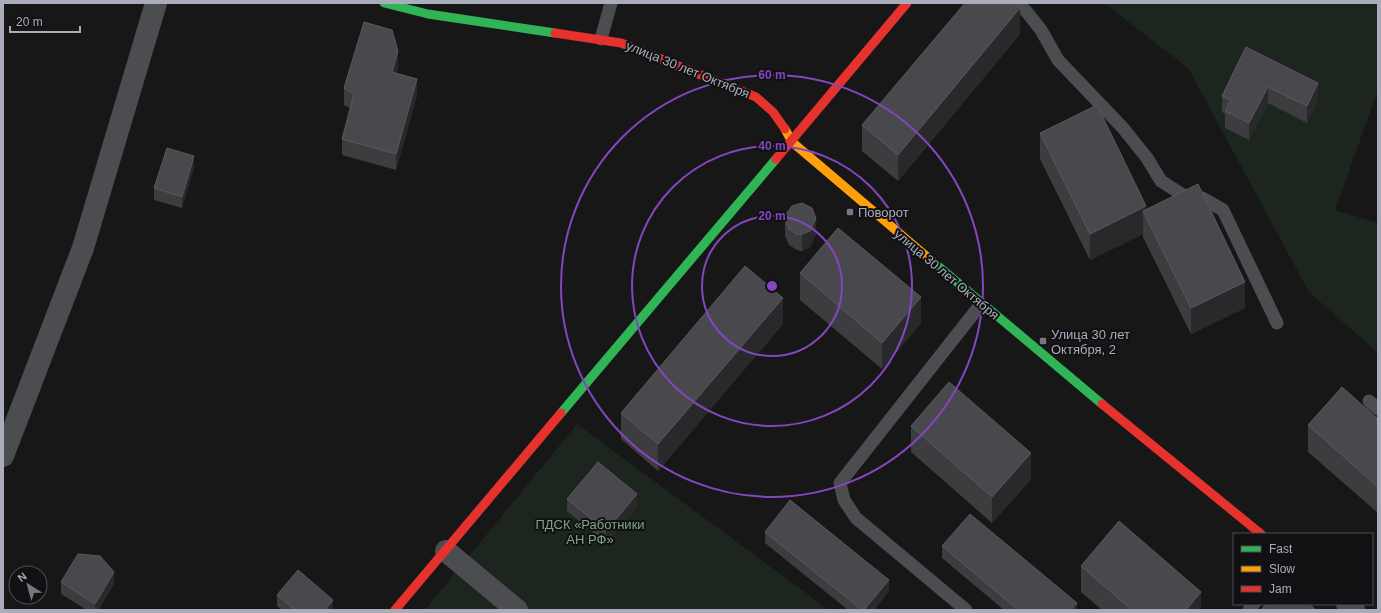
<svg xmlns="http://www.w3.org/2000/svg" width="1381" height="613" viewBox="0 0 1381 613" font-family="Helvetica,sans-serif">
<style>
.green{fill:#1d251f}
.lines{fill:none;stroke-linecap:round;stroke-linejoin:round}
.lane{stroke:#4b4d51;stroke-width:13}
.street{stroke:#4b4d51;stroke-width:22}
.fast{stroke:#30b455;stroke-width:9}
.slow{stroke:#ff9f0a;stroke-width:9}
.jam{stroke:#e5322d;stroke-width:9}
.wall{fill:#3d3d40}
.shaded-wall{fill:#29292b}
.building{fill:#49494d;stroke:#58595e}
.ring{fill:none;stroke:#8446be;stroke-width:2}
.poi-dot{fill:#757881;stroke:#111114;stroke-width:1.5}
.labels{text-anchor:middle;stroke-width:4;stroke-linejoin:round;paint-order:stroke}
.street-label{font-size:13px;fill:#a8adb9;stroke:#111114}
.poi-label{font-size:13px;fill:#a8adb9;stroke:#111114;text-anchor:start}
.park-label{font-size:13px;fill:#7fa482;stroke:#111114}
.centre{fill:#8446be;stroke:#111114;stroke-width:2}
.ring-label{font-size:12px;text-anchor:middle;font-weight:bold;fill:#8446be;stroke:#111114;stroke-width:4;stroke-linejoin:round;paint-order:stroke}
</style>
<rect width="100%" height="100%" fill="#171718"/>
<g class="green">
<polygon points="1104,3 1378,3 1378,90 1335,210 1378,223 1378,353 1309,292 1188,68"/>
<polygon points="577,424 829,610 425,610"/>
</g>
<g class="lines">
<g class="lane">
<polyline points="1016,3 1026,11 1041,30 1058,60 1123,128 1147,158 1161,181 1183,195 1202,198 1223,210 1277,323"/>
<polyline points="601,39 611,3"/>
<polyline points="1369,401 1378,409"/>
<polyline points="966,610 856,518 844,500 840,483 981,304"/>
<polyline points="1249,610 1254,604"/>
</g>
<g class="street">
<polyline points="3,456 83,248 156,3"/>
<polyline points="446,551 517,610"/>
<polyline points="1347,604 1354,610"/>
</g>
<g class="fast">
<polyline points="384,3 428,14 555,33"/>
<polyline points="932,261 1102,404"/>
<polyline points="561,413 776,159"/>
</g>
<polyline class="slow" points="785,129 792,142 932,261"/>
<g class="jam">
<polyline points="555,33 621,43 756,97 773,112 785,129"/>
<polyline points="776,159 907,3"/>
<polyline points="1102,404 1261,534"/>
<polyline points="395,610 561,413"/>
</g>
</g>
<g class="wall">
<polygon points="1020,34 898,181 862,151 862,125"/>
<polygon points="1246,47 1318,99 1307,123 1268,103 1249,140 1225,128 1225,114 1222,112 1222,96"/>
<polygon points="398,67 396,73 417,95 396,170 342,155 342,139 350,108 344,105 344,88"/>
<polygon points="1040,133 1146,209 1245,308 1191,334 1143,237 1143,234 1090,260 1040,159"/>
<polygon points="194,167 182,208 154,200 154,188"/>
<polygon points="785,220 816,234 810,247 802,251 797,250 789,245 785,236"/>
<polygon points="800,273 921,323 882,369 800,300"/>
<polygon points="783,324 658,471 621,439 621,413"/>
<polygon points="1378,419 1378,513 1308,452 1308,425"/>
<polygon points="911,426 1031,479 992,523 911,452"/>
<polygon points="567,499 637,506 606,543 567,511"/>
<polygon points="765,532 889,591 874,610 848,610 765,543"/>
<polygon points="942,546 1077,610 1004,610 942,558"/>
<polygon points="1081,566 1201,610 1102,610 1081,592"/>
<polygon points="61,582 114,584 98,610 87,610 61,594"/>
<polygon points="277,595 333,610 282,610 277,606"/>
</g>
<g class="shaded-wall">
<polygon points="1020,8 1020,34 898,181 898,155"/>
<polygon points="398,51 398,67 392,88 392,72"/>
<polygon points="417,79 417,95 396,170 396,154"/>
<polygon points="1318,83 1318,99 1307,123 1307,106"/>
<polygon points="1268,87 1268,103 1249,140 1249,123"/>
<polygon points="194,156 194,167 182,208 182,197"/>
<polygon points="1146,206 1146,217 1143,211 1143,234 1090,260 1090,234"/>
<polygon points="816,218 816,234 810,247 802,251 802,234"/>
<polygon points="1245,282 1245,308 1191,334 1191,308"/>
<polygon points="921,297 921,323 882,369 882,343"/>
<polygon points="783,298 783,324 658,471 658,444"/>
<polygon points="1031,453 1031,479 992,523 992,497"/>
<polygon points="637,494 637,506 606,543 606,531"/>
<polygon points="114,572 114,584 98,610 95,610 95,604"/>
<polygon points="889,580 889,591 874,610 864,610"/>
<polygon points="1201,592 1201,610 1186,610"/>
<polygon points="333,600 333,610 325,610"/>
<polygon points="1077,603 1077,610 1071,610"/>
</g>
<g class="building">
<polygon points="965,3 1014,3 1020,8 898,155 862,125"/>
<polygon points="364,22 392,30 398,51 392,72 417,79 396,154 342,139 354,94 344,88"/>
<polygon points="1246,47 1318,83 1307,106 1268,87 1249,123 1225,111 1231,100 1222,96"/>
<polygon points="1097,105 1146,206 1090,234 1040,133"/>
<polygon points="167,148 194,156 182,197 154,188"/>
<polygon points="1198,184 1245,282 1191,308 1143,211"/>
<polygon points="802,203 812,208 816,218 810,231 802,234 797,234 789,229 785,220 786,214 792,206"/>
<polygon points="838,228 921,297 882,343 800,273"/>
<polygon points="745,266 783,298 658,444 621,413"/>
<polygon points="949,382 1031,453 992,497 911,426"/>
<polygon points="1342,387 1378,419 1378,487 1308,425"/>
<polygon points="598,462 637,494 606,531 567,499"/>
<polygon points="790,500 889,580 864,610 862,610 765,532"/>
<polygon points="970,514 1077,603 1071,610 1018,610 942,546"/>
<polygon points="1119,521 1201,592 1186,610 1132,610 1081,566"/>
<polygon points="78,554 100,556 114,572 95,604 61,582"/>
<polygon points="298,570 333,600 325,610 295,610 277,595"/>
<polygon points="1266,604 1309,604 1316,610 1261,610"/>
</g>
<g class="ring">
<circle cx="772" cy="286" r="70"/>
<circle cx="772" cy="286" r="140"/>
<circle cx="772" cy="286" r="211"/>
</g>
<g class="poi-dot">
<rect x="846" y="208" width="8" height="8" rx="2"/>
<rect x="1039" y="337" width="8" height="8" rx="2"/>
</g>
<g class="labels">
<g class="street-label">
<text transform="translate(688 69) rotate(22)" y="5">улица 30 лет Октября</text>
<text transform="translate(947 274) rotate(40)" y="5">улица 30 лет Октября</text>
</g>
<g class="poi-label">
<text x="858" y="217">Поворот</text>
<text x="1051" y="339">Улица 30 лет<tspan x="1051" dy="15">Октября, 2</tspan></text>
</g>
<g class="park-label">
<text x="590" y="529">ПДСК «Работники<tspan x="590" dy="15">АН РФ»</tspan></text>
</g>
</g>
<circle cx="772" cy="286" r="6" class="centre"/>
<g class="ring-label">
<text x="772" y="79">60 m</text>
<text x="772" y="150">40 m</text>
<text x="772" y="220">20 m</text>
</g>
<rect width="1381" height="613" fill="none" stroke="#a8adb9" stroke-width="8"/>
<rect x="1233" y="533" width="140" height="72" fill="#111114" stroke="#4d4f56"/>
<rect x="1241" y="546" width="20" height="6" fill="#30b455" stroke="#4d4f56"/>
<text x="1269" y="553" font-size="12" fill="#a8adb9">Fast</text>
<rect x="1241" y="566" width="20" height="6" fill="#ff9f0a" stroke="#4d4f56"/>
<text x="1269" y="573" font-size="12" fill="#a8adb9">Slow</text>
<rect x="1241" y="586" width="20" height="6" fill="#e5322d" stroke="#4d4f56"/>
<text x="1269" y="593" font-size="12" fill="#a8adb9">Jam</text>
<g transform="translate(28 585) rotate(323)"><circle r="19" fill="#111114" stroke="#4d4f56"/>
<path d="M0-3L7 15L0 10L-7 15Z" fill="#757881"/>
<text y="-6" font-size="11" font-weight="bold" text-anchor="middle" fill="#a8adb9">N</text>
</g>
<path d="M10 26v6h70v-6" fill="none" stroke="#a8adb9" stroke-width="2"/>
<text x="16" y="26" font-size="12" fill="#a8adb9" stroke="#111114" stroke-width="3" paint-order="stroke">20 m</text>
</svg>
